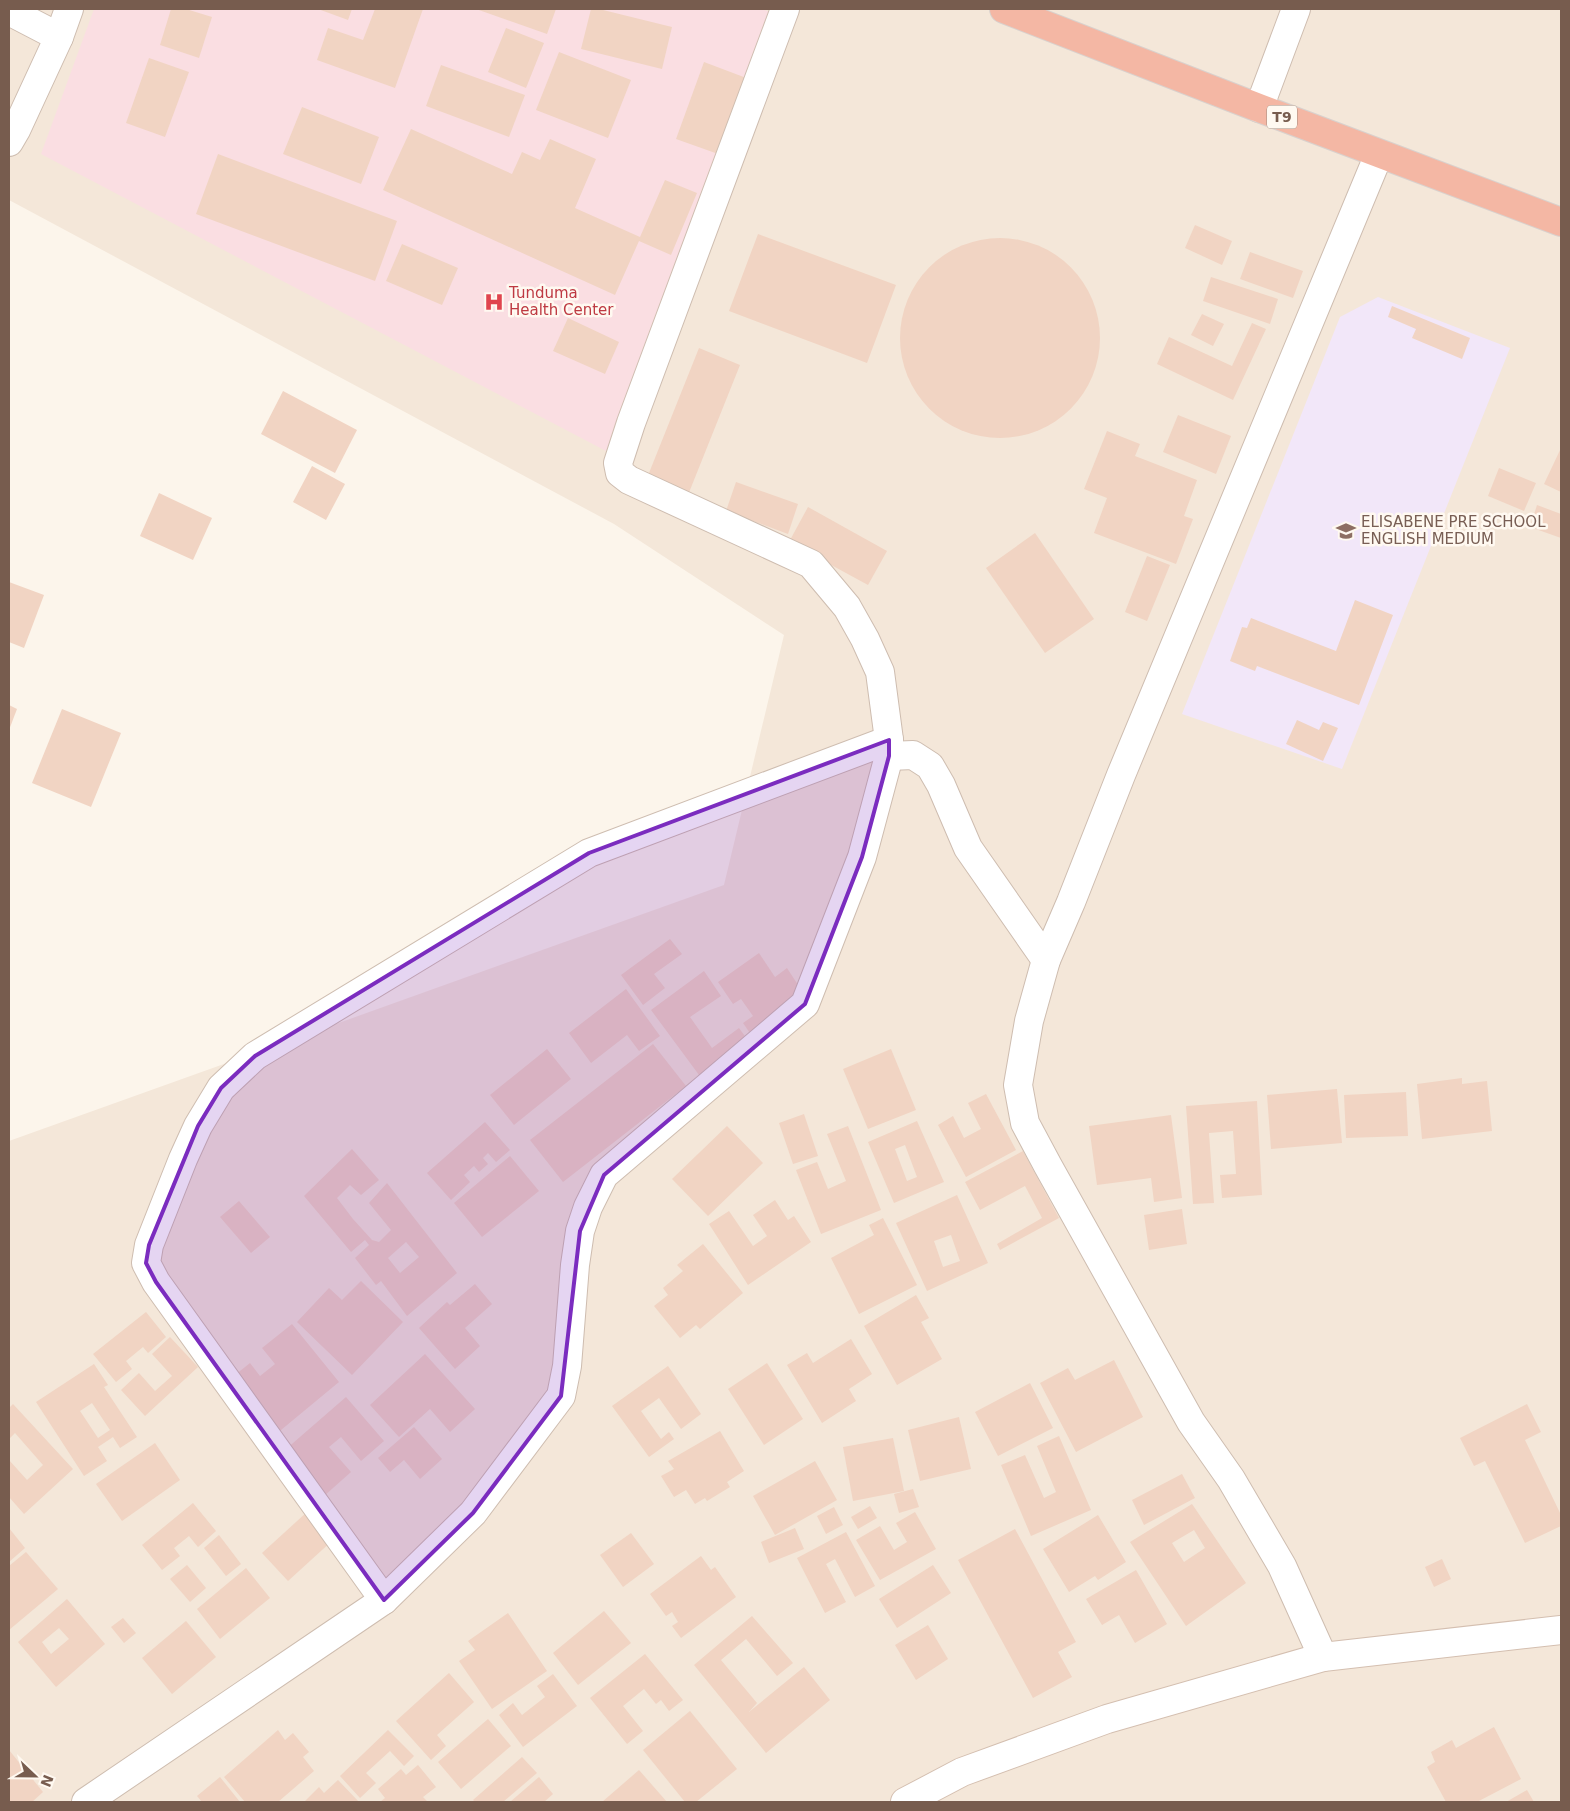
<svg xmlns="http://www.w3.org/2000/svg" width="1570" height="1811" viewBox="0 0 1570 1811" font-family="'DejaVu Sans',sans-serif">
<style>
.residential{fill:#f4e7d9}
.education{fill:#f2e7f9}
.medical{fill:#fadee2}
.building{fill:#f1d4c3;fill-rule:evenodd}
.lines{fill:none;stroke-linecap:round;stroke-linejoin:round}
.street-casing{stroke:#cebdb0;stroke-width:30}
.secondary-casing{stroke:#d4bfb0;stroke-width:30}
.highway-casing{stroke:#d9d1cd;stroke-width:30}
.street{stroke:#fff;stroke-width:28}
.secondary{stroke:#fff;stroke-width:28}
.highway{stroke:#f4b7a4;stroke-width:28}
.marked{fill:#7b2cbf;fill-opacity:0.2;stroke:#7b2cbf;stroke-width:4;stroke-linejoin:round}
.labels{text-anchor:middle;stroke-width:5;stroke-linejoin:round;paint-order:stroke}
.shield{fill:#fff9f1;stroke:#a08b7f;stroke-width:1}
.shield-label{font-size:14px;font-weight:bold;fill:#775c4e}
.health-label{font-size:15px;fill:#be3a42;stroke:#fff9f1;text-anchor:start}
.education-label{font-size:15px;fill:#785e54;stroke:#fff9f1;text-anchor:start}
</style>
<rect width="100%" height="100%" fill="#fcf5eb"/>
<polygon class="residential" points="9,9 1561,9 1561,1802 9,1802 9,1141 724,885 784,635 614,524 9,200"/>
<polygon class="education" points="1378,297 1510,348 1342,769 1182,714 1340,317"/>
<polygon class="medical" points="94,9 761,9 780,15 606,451 41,154"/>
<g class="building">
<polygon points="171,9 186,9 212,17 199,58 160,45"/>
<polygon points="318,9 352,9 348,20"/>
<polygon points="375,9 423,9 395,88 317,60 328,28 363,40"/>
<polygon points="476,9 556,9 547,34"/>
<polygon points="591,9 599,9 672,27 662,69 581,49"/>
<polygon points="506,28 544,43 526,88 488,72"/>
<polygon points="559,52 631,80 608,138 536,110"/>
<polygon points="149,58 189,72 165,137 126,123"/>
<polygon points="704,62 749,79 721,155 676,139"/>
<polygon points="441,65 525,95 509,137 426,106"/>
<polygon points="302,107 379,137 361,184 283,154"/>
<polygon points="411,129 512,174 522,152 540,160 550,139 596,159 575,208 640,237 665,180 697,193 671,255 639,241 615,295 383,190"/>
<polygon points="218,154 397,221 375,281 196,214"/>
<polygon points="1195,225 1232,241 1222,265 1185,248"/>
<polygon points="758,234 896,285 867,363 729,311"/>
<circle cx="1000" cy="338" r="100"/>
<polygon points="402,244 458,268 442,305 386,281"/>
<polygon points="1250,252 1303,271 1293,298 1240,279"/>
<polygon points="1211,277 1278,299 1270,324 1203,301"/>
<polygon points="1392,306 1470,338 1462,359 1412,338 1416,329 1388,317"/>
<polygon points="1202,314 1224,324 1213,346 1191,335"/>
<polygon points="568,318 619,342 605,374 553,351"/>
<polygon points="1252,323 1266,329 1233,400 1157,364 1169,337 1232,366"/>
<polygon points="699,348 740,365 686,500 645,483"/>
<polygon points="283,391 357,430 335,473 261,434"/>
<polygon points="1178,415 1231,436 1216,474 1163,452"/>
<polygon points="1107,431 1140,444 1135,456 1197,480 1184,516 1193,519 1176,564 1094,533 1107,498 1084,489"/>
<polygon points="1561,448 1561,492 1544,484"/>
<polygon points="312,466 345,484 326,520 293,502"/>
<polygon points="1499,468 1536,483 1524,511 1488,496"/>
<polygon points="736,482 798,504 788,534 726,511"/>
<polygon points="159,493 212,518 193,560 140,536"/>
<polygon points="1537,505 1561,514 1561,538 1530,527"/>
<polygon points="808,507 887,551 868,585 789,542"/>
<polygon points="1035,533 1094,619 1045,653 986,568"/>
<polygon points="1147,556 1170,565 1147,621 1125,612"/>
<polygon points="9,582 44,595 24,648 9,642"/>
<polygon points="1355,600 1393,615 1359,705 1257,666 1255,671 1230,661 1242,627 1247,628 1251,618 1336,651"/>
<polygon points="9,705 17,709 9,730"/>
<polygon points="62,709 121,733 91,807 32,783"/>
<polygon points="1297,720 1319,730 1323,722 1338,728 1323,761 1286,744"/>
<polygon points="670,939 682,954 654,974 665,988 643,1005 621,975"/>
<polygon points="759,953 775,977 787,968 802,991 754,1039 743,1023 753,1016 741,999 733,1004 718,982"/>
<polygon points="704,971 721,996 690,1017 712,1048 739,1028 750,1043 702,1079 651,1010"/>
<polygon points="626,989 660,1036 639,1051 627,1035 591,1063 569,1033"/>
<polygon points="653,1044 686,1086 563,1182 530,1140"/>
<polygon points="547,1049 571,1079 514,1125 490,1095"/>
<polygon points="891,1049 916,1110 868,1129 843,1069"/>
<polygon points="1462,1078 1462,1084 1487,1081 1492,1131 1422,1139 1417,1084"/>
<polygon points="1337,1089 1342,1143 1271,1149 1267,1095"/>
<polygon points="1406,1092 1408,1136 1346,1138 1344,1095"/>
<polygon points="986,1094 1016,1150 966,1177 938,1125 953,1116 964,1138 981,1129 968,1103"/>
<polygon points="1257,1101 1262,1195 1222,1198 1220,1175 1236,1174 1233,1131 1209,1133 1214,1203 1193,1204 1186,1106"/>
<polygon points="804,1114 818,1156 793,1164 779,1123"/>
<polygon points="1171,1115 1182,1198 1154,1202 1151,1178 1097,1185 1089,1126"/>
<path d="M917,1121L944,1182L894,1203L868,1142ZM905,1145L917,1177L907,1181L895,1149Z"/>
<polygon points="485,1122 510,1150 496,1162 488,1153 483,1158 488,1164 479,1172 474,1166 464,1175 470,1182 451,1200 427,1173"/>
<polygon points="727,1126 763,1163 708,1216 672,1179"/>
<polygon points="848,1126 881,1210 821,1234 796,1170 817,1162 828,1189 846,1181 827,1134"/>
<path d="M352,1149L379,1180L361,1195L350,1185L337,1198L353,1219L372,1240L379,1242L391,1230L369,1203L387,1183L457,1273L407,1316L381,1281L376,1285L355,1258L369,1245L365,1240L351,1252L304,1196ZM406,1242L419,1257L400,1273L388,1258Z"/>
<polygon points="1023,1151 1059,1218 1000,1250 997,1244 1042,1218 1025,1186 980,1210 965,1182"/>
<polygon points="510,1156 539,1191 482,1237 454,1203"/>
<path d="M957,1195L988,1263L927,1291L896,1223ZM951,1235L960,1261L943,1267L934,1241Z"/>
<polygon points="775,1200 788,1220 794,1216 811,1242 748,1285 709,1224 729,1211 753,1246 767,1236 753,1215"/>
<polygon points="239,1201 270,1237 251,1253 220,1217"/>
<polygon points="1182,1209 1187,1244 1149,1250 1144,1215"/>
<polygon points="883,1218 917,1285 859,1314 831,1258 874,1235 869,1225"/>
<polygon points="703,1244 743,1293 700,1329 696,1325 680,1338 654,1306 668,1295 663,1288 683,1271 677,1265"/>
<polygon points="361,1281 403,1322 352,1375 297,1322 329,1288 342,1300"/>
<polygon points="475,1284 492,1304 465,1328 480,1346 455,1369 419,1328 447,1302 450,1305"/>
<polygon points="916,1295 929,1318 921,1322 942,1359 897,1385 864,1326"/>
<polygon points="146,1312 166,1337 148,1353 143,1347 126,1361 132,1369 116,1382 93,1354"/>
<polygon points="292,1324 339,1382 275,1435 230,1379 250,1363 260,1376 275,1364 262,1348"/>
<polygon points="170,1337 198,1367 145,1416 121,1390 139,1373 155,1391 172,1376 152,1354"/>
<polygon points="851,1339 872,1374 849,1389 856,1401 822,1423 787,1365 807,1353 813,1363"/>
<polygon points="425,1354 475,1409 450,1432 430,1409 399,1437 370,1405"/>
<polygon points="1114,1360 1143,1417 1076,1452 1040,1383 1068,1368 1075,1380"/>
<polygon points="767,1363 803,1419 764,1445 728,1389"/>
<path d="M94,1364L108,1385L104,1387L137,1437L120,1448L113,1437L98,1447L107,1461L84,1476L36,1402ZM92,1403L110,1430L98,1438L80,1411Z"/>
<polygon points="668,1366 701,1414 681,1429 659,1398 641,1411 661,1439 669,1432 674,1439 649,1457 612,1406"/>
<polygon points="1030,1383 1053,1428 998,1456 975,1412"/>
<polygon points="346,1397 384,1441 361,1461 341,1437 329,1447 351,1472 324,1496 285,1450"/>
<polygon points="13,1404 73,1469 24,1514 9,1497 9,1460 27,1480 43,1465 15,1433 9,1439 9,1408"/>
<polygon points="1527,1404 1541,1432 1525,1440 1561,1515 1561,1526 1525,1543 1485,1461 1474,1466 1460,1438"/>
<polygon points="959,1417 971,1469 920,1481 908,1430"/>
<polygon points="414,1427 442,1459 420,1479 404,1460 390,1472 378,1458"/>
<polygon points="720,1431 744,1471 727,1482 730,1487 707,1501 705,1498 695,1504 686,1490 674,1497 661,1476 674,1469 668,1461"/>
<polygon points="1059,1436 1091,1510 1031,1536 1001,1465 1025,1455 1044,1498 1056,1492 1037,1446"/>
<polygon points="893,1438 904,1491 853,1501 843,1447"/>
<polygon points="155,1443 180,1480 122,1521 96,1484"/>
<polygon points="815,1461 837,1500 775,1535 753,1496"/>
<polygon points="1182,1474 1195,1498 1144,1525 1132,1500"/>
<polygon points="913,1489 919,1507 899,1513 894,1494"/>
<polygon points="193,1503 216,1531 198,1547 189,1536 174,1548 180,1556 162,1570 142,1545"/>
<path d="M1192,1504L1246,1583L1186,1626L1130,1542ZM1194,1530L1205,1548L1184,1562L1172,1543Z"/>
<polygon points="870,1506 877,1518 858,1529 851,1517"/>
<polygon points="834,1507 843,1525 826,1534 817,1516"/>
<polygon points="307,1512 333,1540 288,1581 262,1553"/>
<polygon points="915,1512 936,1549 880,1580 856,1540 880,1526 894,1550 907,1542 896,1523"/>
<polygon points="1098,1515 1126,1562 1098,1580 1095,1576 1069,1592 1043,1549"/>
<polygon points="9,1528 25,1548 9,1562"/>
<polygon points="795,1528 804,1549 769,1563 761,1542"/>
<polygon points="1015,1529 1076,1642 1058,1652 1072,1677 1033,1698 958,1560"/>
<polygon points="846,1532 875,1586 855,1597 835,1559 826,1564 846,1602 825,1613 797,1558"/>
<polygon points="631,1533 654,1564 623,1587 600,1555"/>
<polygon points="219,1535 241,1564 226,1576 204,1548"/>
<polygon points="26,1552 58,1589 9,1630 9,1566"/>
<polygon points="701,1556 711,1570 715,1567 736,1597 681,1638 672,1626 678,1622 672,1612 666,1616 650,1594"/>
<polygon points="1442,1559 1451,1579 1434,1587 1425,1567"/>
<polygon points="187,1565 206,1588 190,1602 170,1579"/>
<polygon points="933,1565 951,1593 897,1628 879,1599"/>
<polygon points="246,1568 270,1598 220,1639 197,1609"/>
<polygon points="1136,1570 1167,1624 1135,1643 1119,1615 1102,1625 1086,1599"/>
<path d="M67,1599L105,1644L56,1687L18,1642ZM59,1628L69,1639L51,1654L42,1642Z"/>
<polygon points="604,1611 631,1643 578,1685 553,1653"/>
<polygon points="508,1613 547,1671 492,1709 459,1661 475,1650 468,1641"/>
<polygon points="752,1616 793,1663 777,1676 746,1639 721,1660 757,1703 749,1712 804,1667 830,1700 766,1753 694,1665"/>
<polygon points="123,1618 136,1633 124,1643 111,1627"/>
<polygon points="186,1621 216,1657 172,1694 142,1658"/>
<polygon points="928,1625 948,1659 916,1680 895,1645"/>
<polygon points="645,1654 683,1700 669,1711 661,1700 656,1704 644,1689 623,1706 643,1731 627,1744 590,1698"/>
<polygon points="449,1673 474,1702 437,1735 446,1746 431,1760 396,1721"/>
<polygon points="553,1674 577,1706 523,1747 499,1715 513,1703 522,1715 545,1697 537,1686"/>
<polygon points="690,1711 737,1769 696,1802 685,1802 643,1750"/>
<polygon points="488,1719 511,1746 461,1789 438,1762"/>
<polygon points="1494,1727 1521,1779 1477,1802 1446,1802 1427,1767 1435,1762 1431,1752 1452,1740 1456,1748"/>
<polygon points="278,1730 285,1740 293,1733 309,1752 303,1757 314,1771 278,1802 245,1802 224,1777"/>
<polygon points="388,1730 414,1756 404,1766 390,1751 366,1773 376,1783 360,1798 340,1776"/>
<polygon points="9,1750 43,1792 32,1802 9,1802"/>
<polygon points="522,1757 537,1773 503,1802 475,1802 473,1800"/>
<polygon points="418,1765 436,1787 423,1797 428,1802 380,1802 385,1798 378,1789 401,1769 406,1775"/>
<polygon points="639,1770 667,1802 602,1802"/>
<polygon points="220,1777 240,1802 202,1802 197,1796"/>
<polygon points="539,1777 553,1794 544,1802 510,1802"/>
<polygon points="338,1780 359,1802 304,1802 319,1787 324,1793"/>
<polygon points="1527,1790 1534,1802 1506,1802"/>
</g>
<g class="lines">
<defs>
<g id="street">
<polyline points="9,11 59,37"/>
<polyline points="1259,108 1296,9"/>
<polyline points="9,142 16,130 59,37 69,9"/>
<polyline points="889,756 913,755 930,766 941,785 968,848 1046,960"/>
<polyline points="384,1600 156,1282 146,1263 149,1245 183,1159 198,1126 221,1088 255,1056 589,853 889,740"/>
<polyline points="1323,1657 1282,1566 1231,1479 1191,1422 1048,1166 1025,1123 1018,1085 1029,1021 1046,960 1071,902 1121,775 1379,154"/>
<polyline points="86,1802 384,1600 473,1513 561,1396 567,1366 575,1265 580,1231 588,1207 604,1175 805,1004 862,857 889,756 889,740 880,672 865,639 847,607 811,564 629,480 620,473 618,463 631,423 785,9"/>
</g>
<polyline id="secondary" points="905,1802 962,1772 1107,1719 1323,1657 1561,1630"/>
<polyline id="highway" points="1004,9 1259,108 1561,222"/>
</defs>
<use href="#street" class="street-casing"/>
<use href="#secondary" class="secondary-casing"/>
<use href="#highway" class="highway-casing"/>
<use href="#street" class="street"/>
<use href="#secondary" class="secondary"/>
<use href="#highway" class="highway"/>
</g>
<path class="marked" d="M889,740V756L862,857L805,1004L604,1175L580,1231L561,1396L473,1513L384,1600L156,1282L146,1263L149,1245L198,1126L221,1088L255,1056L589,853Z"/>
<defs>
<symbol id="hospital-bare" viewBox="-9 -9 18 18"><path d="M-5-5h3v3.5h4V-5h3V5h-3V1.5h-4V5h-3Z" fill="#e0444e" stroke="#fff9f1" stroke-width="2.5" paint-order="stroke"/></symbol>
<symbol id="school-bare" viewBox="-9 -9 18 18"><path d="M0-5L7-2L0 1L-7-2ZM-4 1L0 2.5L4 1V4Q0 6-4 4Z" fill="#8d6e63" stroke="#fff9f1" stroke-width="2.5" paint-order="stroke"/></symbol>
</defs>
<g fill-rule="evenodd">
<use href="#hospital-bare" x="480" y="288" width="28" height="28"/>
<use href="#school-bare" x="1332" y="517" width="28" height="28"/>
</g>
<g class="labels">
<rect class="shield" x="1267" y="105.5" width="30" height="23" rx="4"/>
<g class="shield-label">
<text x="1282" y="122">T9</text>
</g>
<g class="health-label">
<text x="509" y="298">Tunduma<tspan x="509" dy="17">Health Center</tspan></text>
</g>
<g class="education-label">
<text x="1361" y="527">ELISABENE PRE SCHOOL<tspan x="1361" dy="17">ENGLISH MEDIUM</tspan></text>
</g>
</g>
<rect width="1570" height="1811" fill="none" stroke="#775c4e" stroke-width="20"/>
<g transform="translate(35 1776) rotate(112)" stroke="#fff9f1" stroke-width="4" paint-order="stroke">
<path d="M0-4L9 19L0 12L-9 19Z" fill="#775c4e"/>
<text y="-8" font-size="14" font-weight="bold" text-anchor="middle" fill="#775c4e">N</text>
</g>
</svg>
